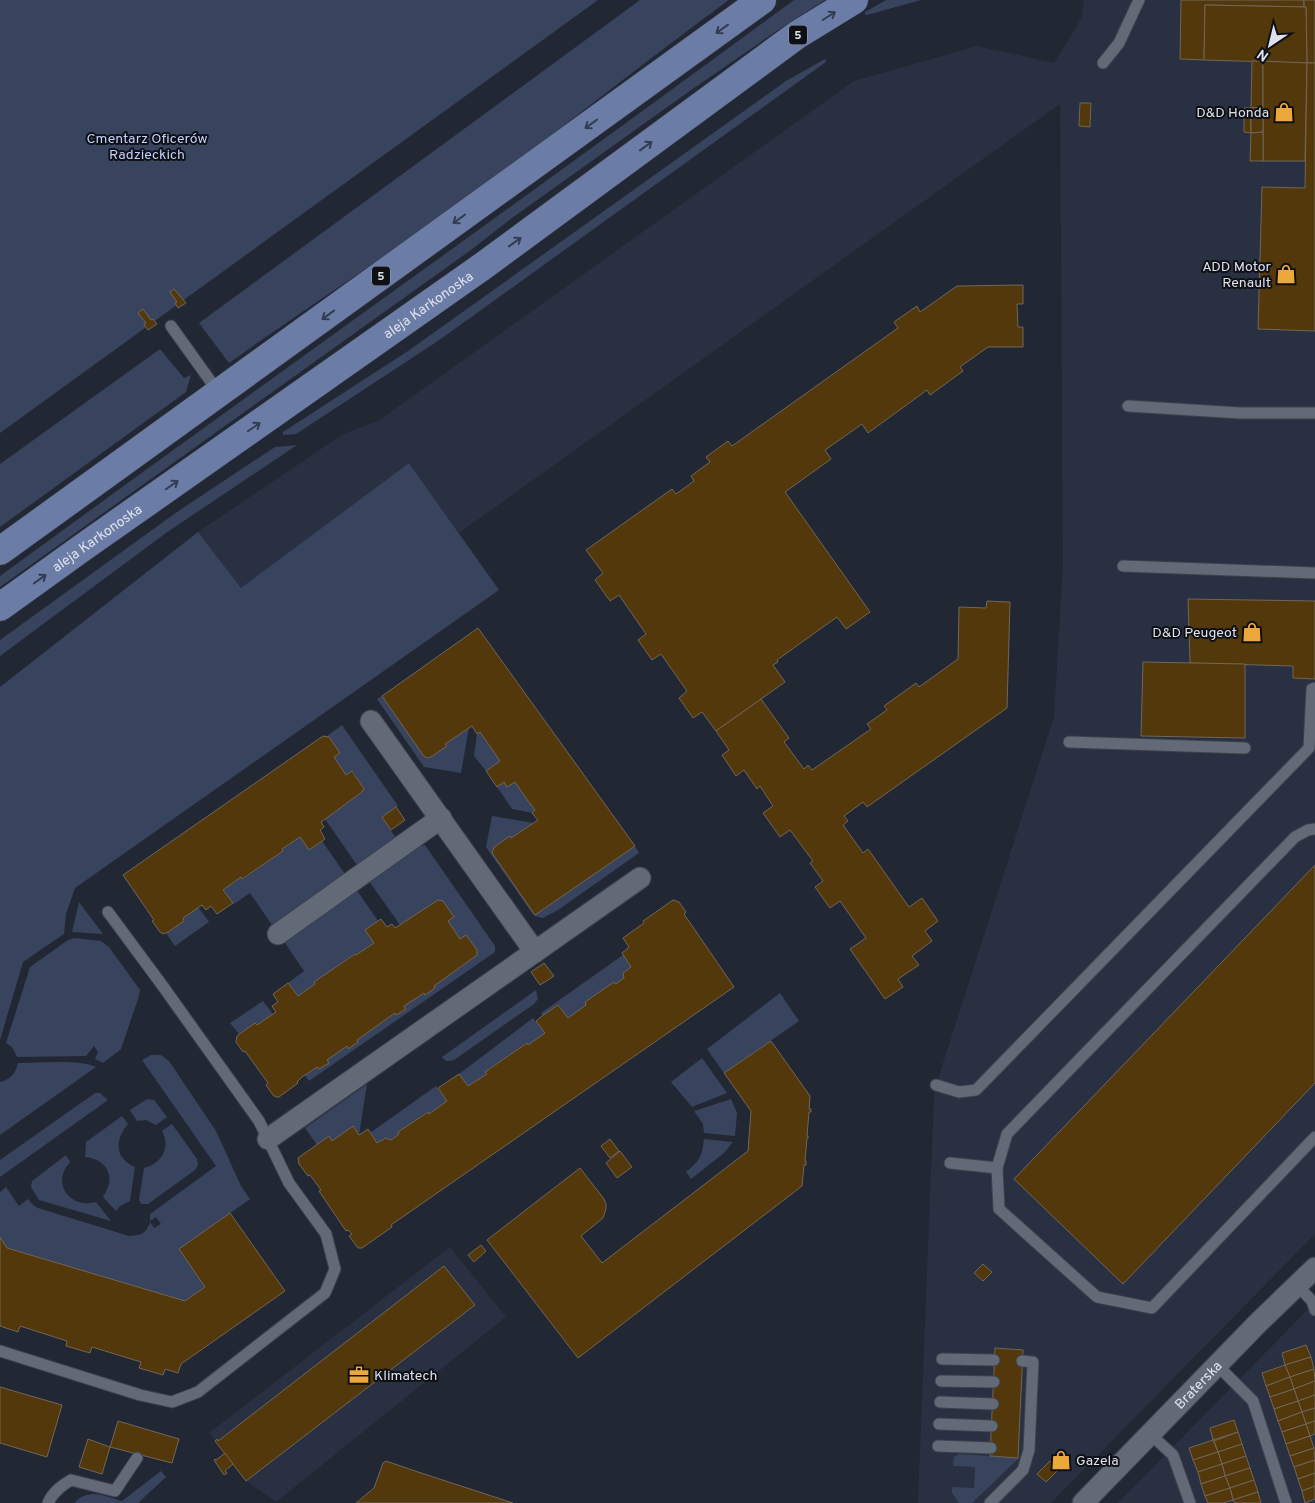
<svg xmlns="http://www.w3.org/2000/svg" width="1315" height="1503" viewBox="0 0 1315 1503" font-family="Overpass,sans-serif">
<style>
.built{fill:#283042}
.green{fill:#38435d}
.building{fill:#53380b;stroke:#716659}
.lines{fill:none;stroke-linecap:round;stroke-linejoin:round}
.lane-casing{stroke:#3e424d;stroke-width:13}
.street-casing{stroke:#3e424d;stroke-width:23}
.primary-casing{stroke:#3e424d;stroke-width:29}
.lane{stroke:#626977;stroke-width:11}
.street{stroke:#626977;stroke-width:21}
.primary{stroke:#6b7da7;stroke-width:28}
.oneway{stroke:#333c50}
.labels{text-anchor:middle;stroke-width:4;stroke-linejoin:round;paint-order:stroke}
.shield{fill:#0e1016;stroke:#a0a3aa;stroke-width:1}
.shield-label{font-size:12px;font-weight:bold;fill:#dee2ea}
.poi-label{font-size:14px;fill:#dee2ea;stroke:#0e1016;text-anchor:end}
.park-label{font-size:14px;fill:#c1d3fc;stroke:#0e1016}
.street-label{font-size:14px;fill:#dee2ea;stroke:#0e1016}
</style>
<rect width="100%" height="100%" fill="#222734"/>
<g class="built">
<polygon points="1084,0 1315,0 1315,1234 1051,1503 918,1503 934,1095 936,1085 1054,717 1063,564 1060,104 459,533 409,463 241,589 198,532 343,434 378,421 854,81 977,46 1054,63 1081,19"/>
<polygon points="450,1247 506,1317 276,1502 246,1481 234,1464 225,1471 224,1475 214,1460 215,1459 217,1460 225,1453 209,1433"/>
<polygon points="1315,1302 1315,1503 1118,1503 1278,1340"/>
</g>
<g class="green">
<polygon points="0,0 598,0 0,433"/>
<path d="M640,0H729C629,73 533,152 432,223C365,270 296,315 229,363L199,323Z"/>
<path d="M794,0H825L778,30L687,93L512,218L471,250L380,315L0,587V576C264,383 531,194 794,0Z"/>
<polygon points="886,0 921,0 867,15 865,14 865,12"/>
<polygon points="825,59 826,62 438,341 296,434 283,435 283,432 408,351 786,81"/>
<polygon points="160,349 184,378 191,375 186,392 0,527 0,464"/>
<polygon points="297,445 166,533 0,656 0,640 177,512 275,447"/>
<polygon points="409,463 499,590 75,888 66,914 64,934 23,962 0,1040 0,687 198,532 241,588"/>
<polygon points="382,696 423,754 427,758 431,757 447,746 445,744 469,727 461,773 424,767 377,699"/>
<polygon points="342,725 398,806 382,817 396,838 357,865 325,819 362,792 364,789 353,771 346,775 334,757 329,737 327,736"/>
<polygon points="480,732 500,761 486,771 474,756 477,734"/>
<polygon points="504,782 515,782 535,810 533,813 512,809 497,787"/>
<polygon points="492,816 534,823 511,838 510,837 494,847 492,852 535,915 635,846 639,853 558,910 543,918 535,916 532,913 486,847"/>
<polygon points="300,837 309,849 322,841 345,874 272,925 250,893 234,904 223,890 241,877 243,879 283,851 282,849"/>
<polygon points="425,845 495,946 495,952 309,1081 305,1075 317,1067 319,1069 328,1063 327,1060 347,1046 348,1049 358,1042 357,1040 395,1013 396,1015 405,1009 404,1006 424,993 426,994 435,988 434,986 477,955 477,950 466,935 460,939 448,921 454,917 441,900 438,900 400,925 369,881 420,846"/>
<polygon points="356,889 378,921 365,930 374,943 356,955 354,954 314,982 315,984 298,996 288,983 304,971 283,940"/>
<polygon points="79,902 103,934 72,932"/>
<polygon points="198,907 209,922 175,946 166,933 184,921 183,918"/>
<polygon points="74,938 101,941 109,947 140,990 139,996 121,1049 103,1063 95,1059 98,1052 94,1046 86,1056 17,1057 12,1047 6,1043 30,967 68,940"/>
<polygon points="623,955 631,967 623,973 624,978 616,984 614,983 585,1002 586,1005 568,1018 558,1005 542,1016 541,1013"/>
<polygon points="536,990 538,999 534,1004 454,1060 449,1061 446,1061 442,1057"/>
<polygon points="780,993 799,1021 724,1073 707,1049"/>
<polygon points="263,1001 273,1014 257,1025 255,1023 239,1034 230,1023"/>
<polygon points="533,1018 545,1033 528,1045 526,1043 485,1072 487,1074 468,1086 459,1074"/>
<path d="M151,1055H161L169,1061L216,1131L241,1186L250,1199L180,1249L205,1287L185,1301L7,1248L0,1237V1192L6,1187L19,1206L28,1199L34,1206L38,1208L129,1236C140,1236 147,1233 150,1222L154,1228L161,1224L156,1217L150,1221V1214L216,1166L142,1060Z"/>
<polygon points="702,1058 727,1093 692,1107 671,1082"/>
<path d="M18,1063C37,1063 81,1059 96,1067L0,1135V1082C10,1080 16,1073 18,1063Z"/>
<polygon points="367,1084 359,1135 353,1126 332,1141 329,1137 317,1145 305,1128"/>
<polygon points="436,1086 447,1101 429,1114 427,1112 398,1132 399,1134 391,1140 386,1138 377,1143 370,1133"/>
<polygon points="95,1093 100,1093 108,1100 0,1177 0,1160"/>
<polygon points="147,1099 154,1100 167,1117 156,1125 146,1120 137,1121 130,1110"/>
<polygon points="731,1099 737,1113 735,1136 704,1133 703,1124 694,1111"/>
<path d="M122,1116L128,1124C115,1139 114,1158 135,1167L130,1201L120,1206L116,1211L103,1197C117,1177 107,1159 85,1157L86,1142Z"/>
<path d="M172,1124L197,1159L198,1165L195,1170L148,1204H141L139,1200L144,1168C161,1164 171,1148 162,1131Z"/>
<path d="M704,1139L733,1142L724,1153L691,1179L686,1172C700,1161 702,1156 704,1139Z"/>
<path d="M66,1155L70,1162C51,1183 69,1209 96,1202L111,1221L39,1200L31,1187L32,1181Z"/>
<polygon points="959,1454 1019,1458 972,1503 959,1503 952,1493 952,1487 974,1488 975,1467 953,1466 954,1457"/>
<path d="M161,1471L166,1477L138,1503H74C89,1487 104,1496 122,1501Z"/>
</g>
<g class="building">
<polygon points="1181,0 1304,0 1304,7 1205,5 1204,60 1180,59"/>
<polygon points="1304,0 1315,0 1315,63 1307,63 1306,7 1304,7"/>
<polygon points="1205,5 1306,7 1307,63 1204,60"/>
<polygon points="1252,61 1263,61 1263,108 1251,108"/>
<polygon points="1263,61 1307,63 1305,161 1263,161"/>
<polygon points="1307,63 1315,63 1315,331 1258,329 1262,187 1305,188"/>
<polygon points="1080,103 1091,103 1090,127 1079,126"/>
<polygon points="1244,108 1251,108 1251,133 1244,132"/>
<polygon points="1251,108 1263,108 1263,132 1251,133"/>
<polygon points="1263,132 1263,161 1250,161 1251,133"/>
<polygon points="1023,285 1023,304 1017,304 1018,327 1023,327 1023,347 988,347 960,367 963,371 930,395 927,390 868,433 862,424 825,450 831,459 785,492 870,612 846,629 837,617 777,660 778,662 773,665 785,682 716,731 702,712 693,718 679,698 687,691 661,654 652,660 638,640 646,634 619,595 610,601 595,580 603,573 586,550 672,489 676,494 694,481 691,476 710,462 706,457 728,441 732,446 898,328 894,322 917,306 920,312 957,286"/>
<polygon points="174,289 186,303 178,308 175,303 177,302 170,292"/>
<polygon points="143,309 151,320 153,319 157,324 148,330 144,325 146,323 138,313"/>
<polygon points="1188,599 1315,601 1315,679 1293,678 1293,666 1190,663"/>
<polygon points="987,601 1010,602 1007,708 867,807 863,802 844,816 848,821 843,825 863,853 868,849 909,907 922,898 938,921 925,931 932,941 912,956 919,965 898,979 903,987 885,999 850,949 866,938 840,901 830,908 815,887 823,881 810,863 813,861 790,830 780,837 763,813 773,806 760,786 757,789 744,770 736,776 722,755 729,750 716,731 761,699 789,738 784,742 804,769 808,765 812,770 871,729 867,724 887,710 884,706 916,683 919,687 958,659 959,607 986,608"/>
<polygon points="478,628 635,846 535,915 492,853 494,847 510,836 511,838 538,820 532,813 535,810 528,801 515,782 507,787 504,782 497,787 486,771 500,761 480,732 477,734 472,726 445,744 447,746 431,757 427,758 423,755 382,696"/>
<polygon points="1143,662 1245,664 1245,738 1141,736"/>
<polygon points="323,736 329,737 340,753 334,757 346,775 352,771 364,789 362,792 321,822 324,827 320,830 325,839 309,850 300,837 282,849 283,851 242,879 241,877 223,890 233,903 217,914 211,906 206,910 202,905 183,918 184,921 168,932 163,934 160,932 152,921 154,920 123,875"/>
<polygon points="396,807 405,820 391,830 382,817"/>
<polygon points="1315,865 1315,1083 1123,1284 1014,1179"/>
<polygon points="438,900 443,901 454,917 448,921 460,939 466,935 477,950 477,955 434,986 435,988 425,995 424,993 404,1006 406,1009 396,1015 395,1013 357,1040 358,1042 348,1049 347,1046 327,1060 329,1063 319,1069 317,1067 302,1077 297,1082 298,1083 279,1097 276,1097 273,1095 266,1085 268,1083 245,1051 243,1052 236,1042 237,1036 255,1023 257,1025 276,1012 272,1006 278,1002 273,994 288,983 298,996 315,984 314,982 355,954 356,955 374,943 365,930 381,919 387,927 392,924 395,928"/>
<polygon points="673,900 679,902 686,912 684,914 734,987 391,1225 392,1227 362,1248 358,1248 349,1236 352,1234 348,1230 346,1231 319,1191 321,1190 310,1175 308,1176 299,1164 298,1158 329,1136 332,1141 353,1126 359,1135 368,1129 377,1143 386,1138 391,1140 399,1134 398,1132 428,1112 429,1114 447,1101 438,1088 459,1074 468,1086 487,1074 485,1072 527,1043 528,1045 545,1033 536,1021 542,1016 558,1005 568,1018 586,1005 585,1002 614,982 616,984 624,978 623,973 631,967 622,953 629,947 623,938 644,923 643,921"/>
<polygon points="544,963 554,976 540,985 531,972"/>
<polygon points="771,1041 810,1096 809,1109 811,1109 811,1112 809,1112 807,1136 808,1136 808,1138 807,1138 805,1161 806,1161 806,1165 804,1165 802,1186 578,1358 487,1240 580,1168 604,1199 606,1204 606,1209 603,1218 581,1236 602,1263 748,1151 751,1111 724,1073"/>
<polygon points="610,1139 619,1151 610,1158 601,1146"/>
<polygon points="620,1151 632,1167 617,1178 606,1163"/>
<polygon points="230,1213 285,1291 181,1364 178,1373 165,1369 163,1375 139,1368 141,1362 92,1347 90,1353 66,1346 67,1341 20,1326 18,1332 0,1326 0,1237 7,1248 185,1301 205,1287 179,1249"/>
<polygon points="481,1245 486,1251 474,1262 468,1255"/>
<polygon points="983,1264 992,1272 983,1281 974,1273"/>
<polygon points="444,1266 475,1305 246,1481 215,1441 217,1439 218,1441"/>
<polygon points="1306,1345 1311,1357 1285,1365 1282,1353"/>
<polygon points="995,1348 1023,1350 1018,1458 990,1456"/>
<polygon points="1311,1357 1314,1369 1290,1377 1285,1365"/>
<polygon points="1285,1365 1290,1377 1266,1386 1262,1373"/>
<polygon points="1314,1369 1315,1381 1294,1389 1290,1377"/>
<polygon points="1290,1377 1294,1389 1270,1397 1266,1386"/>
<polygon points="1315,1381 1315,1395 1298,1401 1294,1389"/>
<polygon points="0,1387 62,1405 47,1457 0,1443"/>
<polygon points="1294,1389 1298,1401 1274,1409 1270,1397"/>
<polygon points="1315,1395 1315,1408 1302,1412 1298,1401"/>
<polygon points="1298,1401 1302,1412 1278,1421 1274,1409"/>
<polygon points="1315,1408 1315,1421 1306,1424 1302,1412"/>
<polygon points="1302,1412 1306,1424 1282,1432 1278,1421"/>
<polygon points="1234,1420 1238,1432 1213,1440 1210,1428"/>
<polygon points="118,1421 179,1439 172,1463 110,1447"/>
<polygon points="1315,1421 1315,1434 1310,1436 1306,1424"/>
<polygon points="1306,1424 1310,1436 1286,1444 1282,1432"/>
<polygon points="1238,1432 1242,1444 1218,1452 1214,1441"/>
<polygon points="1310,1436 1314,1448 1290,1456 1286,1444"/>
<polygon points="88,1439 110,1447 102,1474 79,1467"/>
<polygon points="1213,1440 1218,1452 1193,1460 1189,1448"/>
<polygon points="1242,1444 1246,1456 1222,1464 1218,1452"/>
<polygon points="1314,1448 1315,1460 1294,1467 1290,1456"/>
<polygon points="1218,1452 1222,1464 1198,1472 1193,1460"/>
<polygon points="225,1453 233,1464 225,1471 227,1473 224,1475 214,1460 215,1459 216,1460"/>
<polygon points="1246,1456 1250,1468 1225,1476 1222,1464"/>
<polygon points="1315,1460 1315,1473 1298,1479 1294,1467"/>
<polygon points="386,1461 415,1471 513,1503 356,1503 374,1488 383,1463"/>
<polygon points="1050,1461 1058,1470 1046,1482 1037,1474"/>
<polygon points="1222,1464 1225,1476 1201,1484 1198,1472"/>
<polygon points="1250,1468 1254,1480 1230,1488 1225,1476"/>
<polygon points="1315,1473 1315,1486 1302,1491 1298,1479"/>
<polygon points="1225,1476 1230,1488 1205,1496 1201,1484"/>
<polygon points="1254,1480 1258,1492 1233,1500 1230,1488"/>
<polygon points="1315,1486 1315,1499 1305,1503 1302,1491"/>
<polygon points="1230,1488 1233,1500 1223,1503 1208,1503 1205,1496"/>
<polygon points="1258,1492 1261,1503 1235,1503 1233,1500"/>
</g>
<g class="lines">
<defs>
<g id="lane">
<polyline points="1103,63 1119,43 1139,0"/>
<polyline points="171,326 219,393"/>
<polyline points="1128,406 1240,413 1315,413"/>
<polyline points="1123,566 1315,573"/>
<polyline points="1069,742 1245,748"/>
<polyline points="1315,829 1308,830 1295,837 1007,1134 997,1168 999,1209 1097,1297 1152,1308 1315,1137"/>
<polyline points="936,1085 959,1092 976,1090 1309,748 1312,689 1315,688"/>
<polyline points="950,1163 997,1168"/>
<polyline points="1297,1285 1312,1301 1315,1310"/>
<polyline points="0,1351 140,1395 172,1402 198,1392 325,1293 335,1269 326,1234 289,1183 259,1121 162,985 108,912"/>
<polyline points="942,1359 994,1360"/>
<polyline points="1217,1365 1253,1401 1286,1503"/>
<polyline points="941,1381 994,1382"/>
<polyline points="940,1402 993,1404"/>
<polyline points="939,1424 992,1426"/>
<polyline points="1150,1434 1173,1455 1190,1503"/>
<polyline points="938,1446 991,1448"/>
<path d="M48,1503C53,1492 61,1486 71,1480L115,1491L137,1458"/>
<polyline points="990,1503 1023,1470 1029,1450 1033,1362 1022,1361"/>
</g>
<g id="street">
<polyline points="371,721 535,952"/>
<polyline points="278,934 441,818"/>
<polyline points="268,1139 640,878"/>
<path id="s1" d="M1083,1503L1258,1323L1315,1268"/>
</g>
<g id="primary">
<polyline points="0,551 762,0"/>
<path id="s2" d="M0,607L82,548L483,266L797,35L854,0"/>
</g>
</defs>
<use href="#lane" class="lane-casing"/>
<use href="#street" class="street-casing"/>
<use href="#primary" class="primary-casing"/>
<use href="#lane" class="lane"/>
<use href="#street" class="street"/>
<use href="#primary" class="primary"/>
</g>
<defs><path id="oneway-shaft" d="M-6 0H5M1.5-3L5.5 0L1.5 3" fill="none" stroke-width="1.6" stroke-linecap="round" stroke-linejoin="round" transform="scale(1.25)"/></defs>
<g class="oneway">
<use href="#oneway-shaft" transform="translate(829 16) rotate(-32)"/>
<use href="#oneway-shaft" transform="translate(722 29) rotate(144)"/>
<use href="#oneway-shaft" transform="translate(591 124) rotate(144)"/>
<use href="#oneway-shaft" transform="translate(646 146) rotate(-36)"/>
<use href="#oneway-shaft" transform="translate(459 219) rotate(144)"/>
<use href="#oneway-shaft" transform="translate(515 242) rotate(-36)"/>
<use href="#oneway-shaft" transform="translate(328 315) rotate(144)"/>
<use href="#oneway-shaft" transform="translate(254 427) rotate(-35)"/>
<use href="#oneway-shaft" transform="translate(172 485) rotate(-35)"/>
<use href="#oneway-shaft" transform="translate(40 579) rotate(-36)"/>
</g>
<defs>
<symbol id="shop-bare" viewBox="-9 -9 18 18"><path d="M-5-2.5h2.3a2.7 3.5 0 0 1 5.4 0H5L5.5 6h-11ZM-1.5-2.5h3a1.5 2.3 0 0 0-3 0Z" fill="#eda83c" stroke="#0e1016" stroke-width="2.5" paint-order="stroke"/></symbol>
<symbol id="office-bare" viewBox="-9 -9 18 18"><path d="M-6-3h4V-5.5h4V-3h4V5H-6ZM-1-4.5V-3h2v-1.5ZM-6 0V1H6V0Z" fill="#eda83c" stroke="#0e1016" stroke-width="2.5" paint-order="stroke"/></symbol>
</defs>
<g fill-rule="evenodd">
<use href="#shop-bare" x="1270" y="98" width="28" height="28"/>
<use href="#shop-bare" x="1272" y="260" width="28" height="28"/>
<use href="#shop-bare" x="1238" y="618" width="28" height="28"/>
<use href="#office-bare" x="345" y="1361" width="28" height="28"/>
<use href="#shop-bare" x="1047" y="1446" width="28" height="28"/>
</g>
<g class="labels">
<g class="shield">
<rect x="789" y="25.5" width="18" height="19" rx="4"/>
<rect x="372" y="266.5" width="18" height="19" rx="4"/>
</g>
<g class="shield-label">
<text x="798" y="39">5</text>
<text x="381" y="280">5</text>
</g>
<g class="poi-label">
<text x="1269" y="117">D&amp;D Honda</text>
<text x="1271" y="271">ADD Motor<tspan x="1271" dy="16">Renault</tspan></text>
<text x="1237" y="637">D&amp;D Peugeot</text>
<text x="374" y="1380" text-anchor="start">Klimatech</text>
<text x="1076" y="1465" text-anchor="start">Gazela</text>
</g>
<g class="park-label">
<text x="147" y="143">Cmentarz Oficerów<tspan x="147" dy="16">Radzieckich</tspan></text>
</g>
<g class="street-label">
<text dy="5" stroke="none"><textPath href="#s2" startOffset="524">aleja Karkonoska</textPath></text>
<text dy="5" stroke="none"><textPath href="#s2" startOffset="119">aleja Karkonoska</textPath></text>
<text dy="5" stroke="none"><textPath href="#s1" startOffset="165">Braterska</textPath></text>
</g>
</g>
<g transform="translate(1270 45) rotate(215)" stroke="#0e1016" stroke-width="4" paint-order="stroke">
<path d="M0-4L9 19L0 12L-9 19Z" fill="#dee2ea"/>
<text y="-8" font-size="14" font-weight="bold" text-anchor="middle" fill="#dee2ea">N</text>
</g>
</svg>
